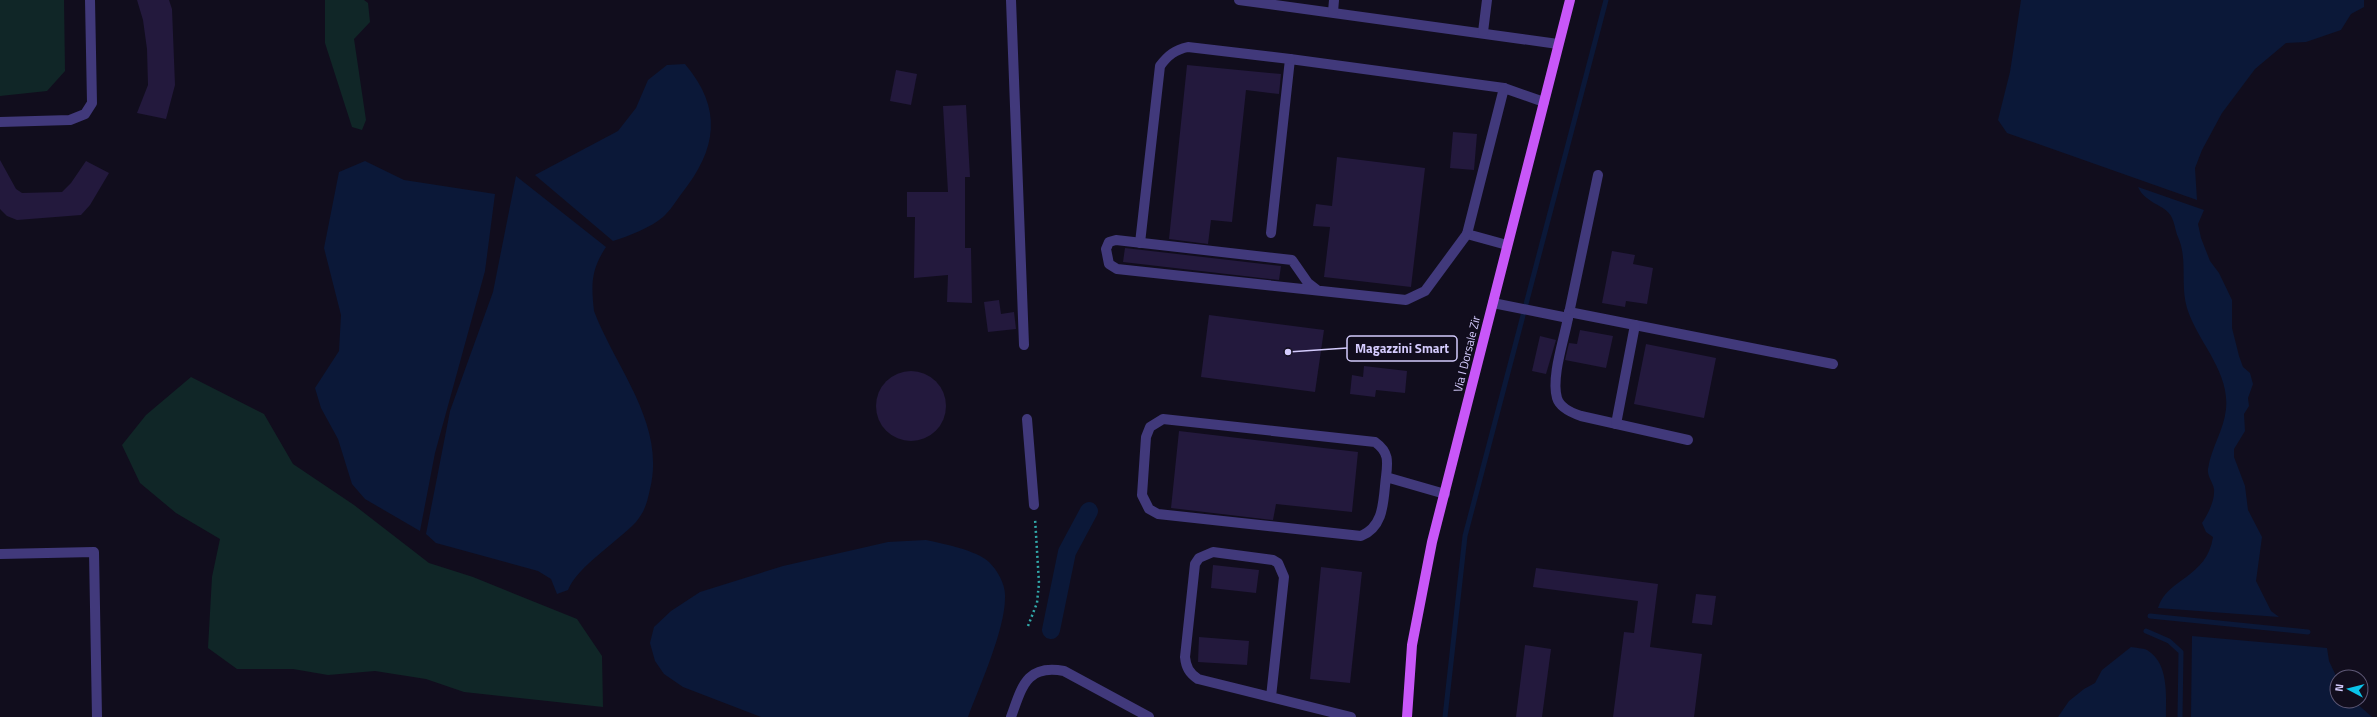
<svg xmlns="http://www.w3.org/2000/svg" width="2377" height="717" viewBox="0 0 2377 717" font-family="'Titillium Web',sans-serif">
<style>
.green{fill:#102627}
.water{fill:#0b1838}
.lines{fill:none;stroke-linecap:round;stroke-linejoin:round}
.stream{stroke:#0b1838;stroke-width:5}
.canal{stroke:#0b1838;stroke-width:18}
.building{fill:#23193d}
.path{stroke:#32a9aa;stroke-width:2.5;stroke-dasharray:2 3;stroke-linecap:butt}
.minor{stroke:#41397b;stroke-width:10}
.major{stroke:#c857f8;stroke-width:10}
.labels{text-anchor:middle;stroke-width:3;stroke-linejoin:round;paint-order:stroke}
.street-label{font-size:12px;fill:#d4cbfd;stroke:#110d1d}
.leader{fill:none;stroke:#d4cbfd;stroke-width:1.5}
.callout-dot{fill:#d4cbfd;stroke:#110d1d;stroke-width:1.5}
.callout{fill:#110d1d;stroke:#d4cbfd;stroke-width:1.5}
.callout-label{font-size:13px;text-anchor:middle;font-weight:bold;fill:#d4cbfd}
</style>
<rect width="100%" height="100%" fill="#110d1d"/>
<g class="green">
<polygon points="0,0 64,0 65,71 47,91 0,96"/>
<polygon points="325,0 364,0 368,3 370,22 354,39 366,120 362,130 352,127 325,43"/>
<polygon points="191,377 264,414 293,464 354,505 429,563 473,577 577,619 602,656 603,707 464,692 426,679 375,671 328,675 293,669 237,669 208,648 212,577 220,539 176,513 140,483 122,445 146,415"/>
</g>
<g class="water">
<polygon points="2021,0 2364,0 2364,7 2351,14 2341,30 2306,42 2286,43 2255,69 2222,113 2202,150 2195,168 2197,200 2007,133 1998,120 2010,72"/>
<path d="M685,64C723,109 717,149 682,193C676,201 670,211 663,217C650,228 629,236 613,241L535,175L618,131L636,108L648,80L667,65Z"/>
<polygon points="365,161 404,180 495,194 485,271 435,453 420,531 365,499 352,484 338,439 321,408 315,388 339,351 341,315 324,248 339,172"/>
<path d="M516,176L606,247C591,270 591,284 594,311C616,369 666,424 650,489C647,503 645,511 636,522C616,543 578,566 568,590L557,594L551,579L538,571L436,543L426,534L450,411L493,292Z"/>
<path d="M2138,187L2204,210L2198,224L2201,238L2210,261L2219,273L2232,300V328L2239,356L2243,367L2250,373L2253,384L2248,398L2249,406L2244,414L2245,431L2234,449V457L2245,486L2248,510L2262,537L2256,581L2271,611L2279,617L2158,608C2167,578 2207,578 2213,537L2206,532L2202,523C2208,514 2215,501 2214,489C2213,483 2207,476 2208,469C2211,448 2224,430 2226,409C2230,371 2197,341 2187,308C2180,284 2188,259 2178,237C2175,230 2175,223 2171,216C2165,205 2145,203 2138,187Z"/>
<path d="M926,540C944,544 976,550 989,562C998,571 1006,585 1005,598C1005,630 980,685 968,717H761L683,687L664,674L655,661L650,643L654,627L671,611L700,592L783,566L888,542Z"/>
<polygon points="2192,636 2327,648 2329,661 2337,678 2337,701 2354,701 2372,717 2191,717"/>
<path d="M2131,647C2135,648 2143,648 2147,650C2169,663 2166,695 2166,717H2058L2069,701L2084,689L2095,683L2102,670Z"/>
</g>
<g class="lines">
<g class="stream">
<polyline points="2150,616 2308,632"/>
<polyline points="2146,631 2169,641 2181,652 2180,717"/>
<polyline points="1445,717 1465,536 1606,0"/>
</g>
<polyline class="canal" points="1051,630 1067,552 1089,511"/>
</g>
<g class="building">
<polygon points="137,0 169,0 172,9 175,85 166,119 137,113 148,85 147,49 143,20"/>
<polygon points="1187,65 1281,74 1279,94 1246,90 1232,222 1211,220 1208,244 1169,239"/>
<polygon points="896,70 917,74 911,105 890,101"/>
<polygon points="966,105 970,177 965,177 965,248 971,248 972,303 947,302 948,275 914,278 915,217 907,217 907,192 948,192 943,106"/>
<polygon points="1453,132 1477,134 1474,170 1450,168"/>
<polygon points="1337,157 1425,168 1411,287 1324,277 1330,227 1313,226 1316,204 1332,206"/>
<polygon points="0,160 16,189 22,193 62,192 71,183 86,161 109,173 90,205 81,215 17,220 7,216 0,209"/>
<polygon points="1125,248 1281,266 1279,280 1123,262"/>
<polygon points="1612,251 1635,255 1633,264 1653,268 1647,304 1626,301 1625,307 1602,303"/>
<polygon points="999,300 1001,314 1014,312 1016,329 988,332 984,302"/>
<polygon points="1209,315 1324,330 1315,392 1201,377"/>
<polygon points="1580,330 1613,336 1606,368 1565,360 1569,343 1577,344"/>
<polygon points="1540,336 1556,340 1546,374 1532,371"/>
<polygon points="1646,344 1716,358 1704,418 1634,404"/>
<polygon points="1364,366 1407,371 1405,393 1376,390 1375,397 1350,394 1352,375 1363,377"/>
<circle cx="911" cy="406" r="35"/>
<polygon points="1179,431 1358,452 1352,512 1276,504 1273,520 1171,508"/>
<polygon points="1213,565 1259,570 1256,593 1211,588"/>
<polygon points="1321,567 1362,572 1350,683 1310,679"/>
<polygon points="1536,568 1658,584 1650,647 1702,654 1694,717 1613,717 1624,632 1634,633 1638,601 1533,587"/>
<polygon points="1696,594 1716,596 1712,625 1692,623"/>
<polygon points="1199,637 1249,641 1247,665 1198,662"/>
<polygon points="1525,645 1551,649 1542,717 1516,717"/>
</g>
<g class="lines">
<polyline class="path" points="1028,626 1037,603 1039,583 1035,518"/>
<g class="minor">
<polyline points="1011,0 1024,345"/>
<polyline points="1239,0 1558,44"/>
<polyline points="1333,12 1334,0"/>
<polyline points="1483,32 1487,0"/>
<polyline points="0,122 70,120 85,114 92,103 90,0"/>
<polyline points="1271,233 1290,59 1504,88"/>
<path d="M1140,243L1160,66C1168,55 1175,50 1188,47L1290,59"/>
<polyline points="1507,245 1467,234 1504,88 1544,102"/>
<polyline points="1317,290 1308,283 1292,260 1116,240 1109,242 1106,249 1109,264 1117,269 1406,300 1425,291 1467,234"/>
<polyline points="1493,303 1568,318 1598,175"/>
<polyline points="1569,312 1833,364"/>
<path d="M1568,318C1564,340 1551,377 1557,398C1560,408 1572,413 1581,416L1688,440"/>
<polyline points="1027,419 1034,505"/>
<polyline points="1616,424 1635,325"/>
<path d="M1386,477C1383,500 1385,526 1361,536L1158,514L1149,509L1142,495L1146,437L1150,427L1163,419L1375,442C1389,452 1388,461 1386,477L1445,494"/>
<polyline points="0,554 94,552 97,717"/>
<path d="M1271,697L1284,577L1278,563L1273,560L1213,552L1199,558L1195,564L1185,657C1186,667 1189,673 1198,679L1351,717"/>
<path d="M1011,717C1022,687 1026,664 1064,671L1149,717"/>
</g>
<polyline class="major" points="1407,717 1412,645 1432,542 1570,0"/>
</g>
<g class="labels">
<g class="street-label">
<text transform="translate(1467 354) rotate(-76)" y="4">Via I Dorsale Zir</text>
</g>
</g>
<path class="leader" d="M1288 352L1347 348"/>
<circle class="callout-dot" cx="1288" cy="352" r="4"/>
<rect class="callout" x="1347" y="336" width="110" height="25" rx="4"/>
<g class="callout-label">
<text x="1402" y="353">Magazzini Smart</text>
</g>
<g transform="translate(2349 689) rotate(277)"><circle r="19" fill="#110d1d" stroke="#5f5977"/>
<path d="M0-3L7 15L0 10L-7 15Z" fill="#0ac3ea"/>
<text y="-6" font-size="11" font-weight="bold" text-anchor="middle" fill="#d4cbfd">N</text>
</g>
</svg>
